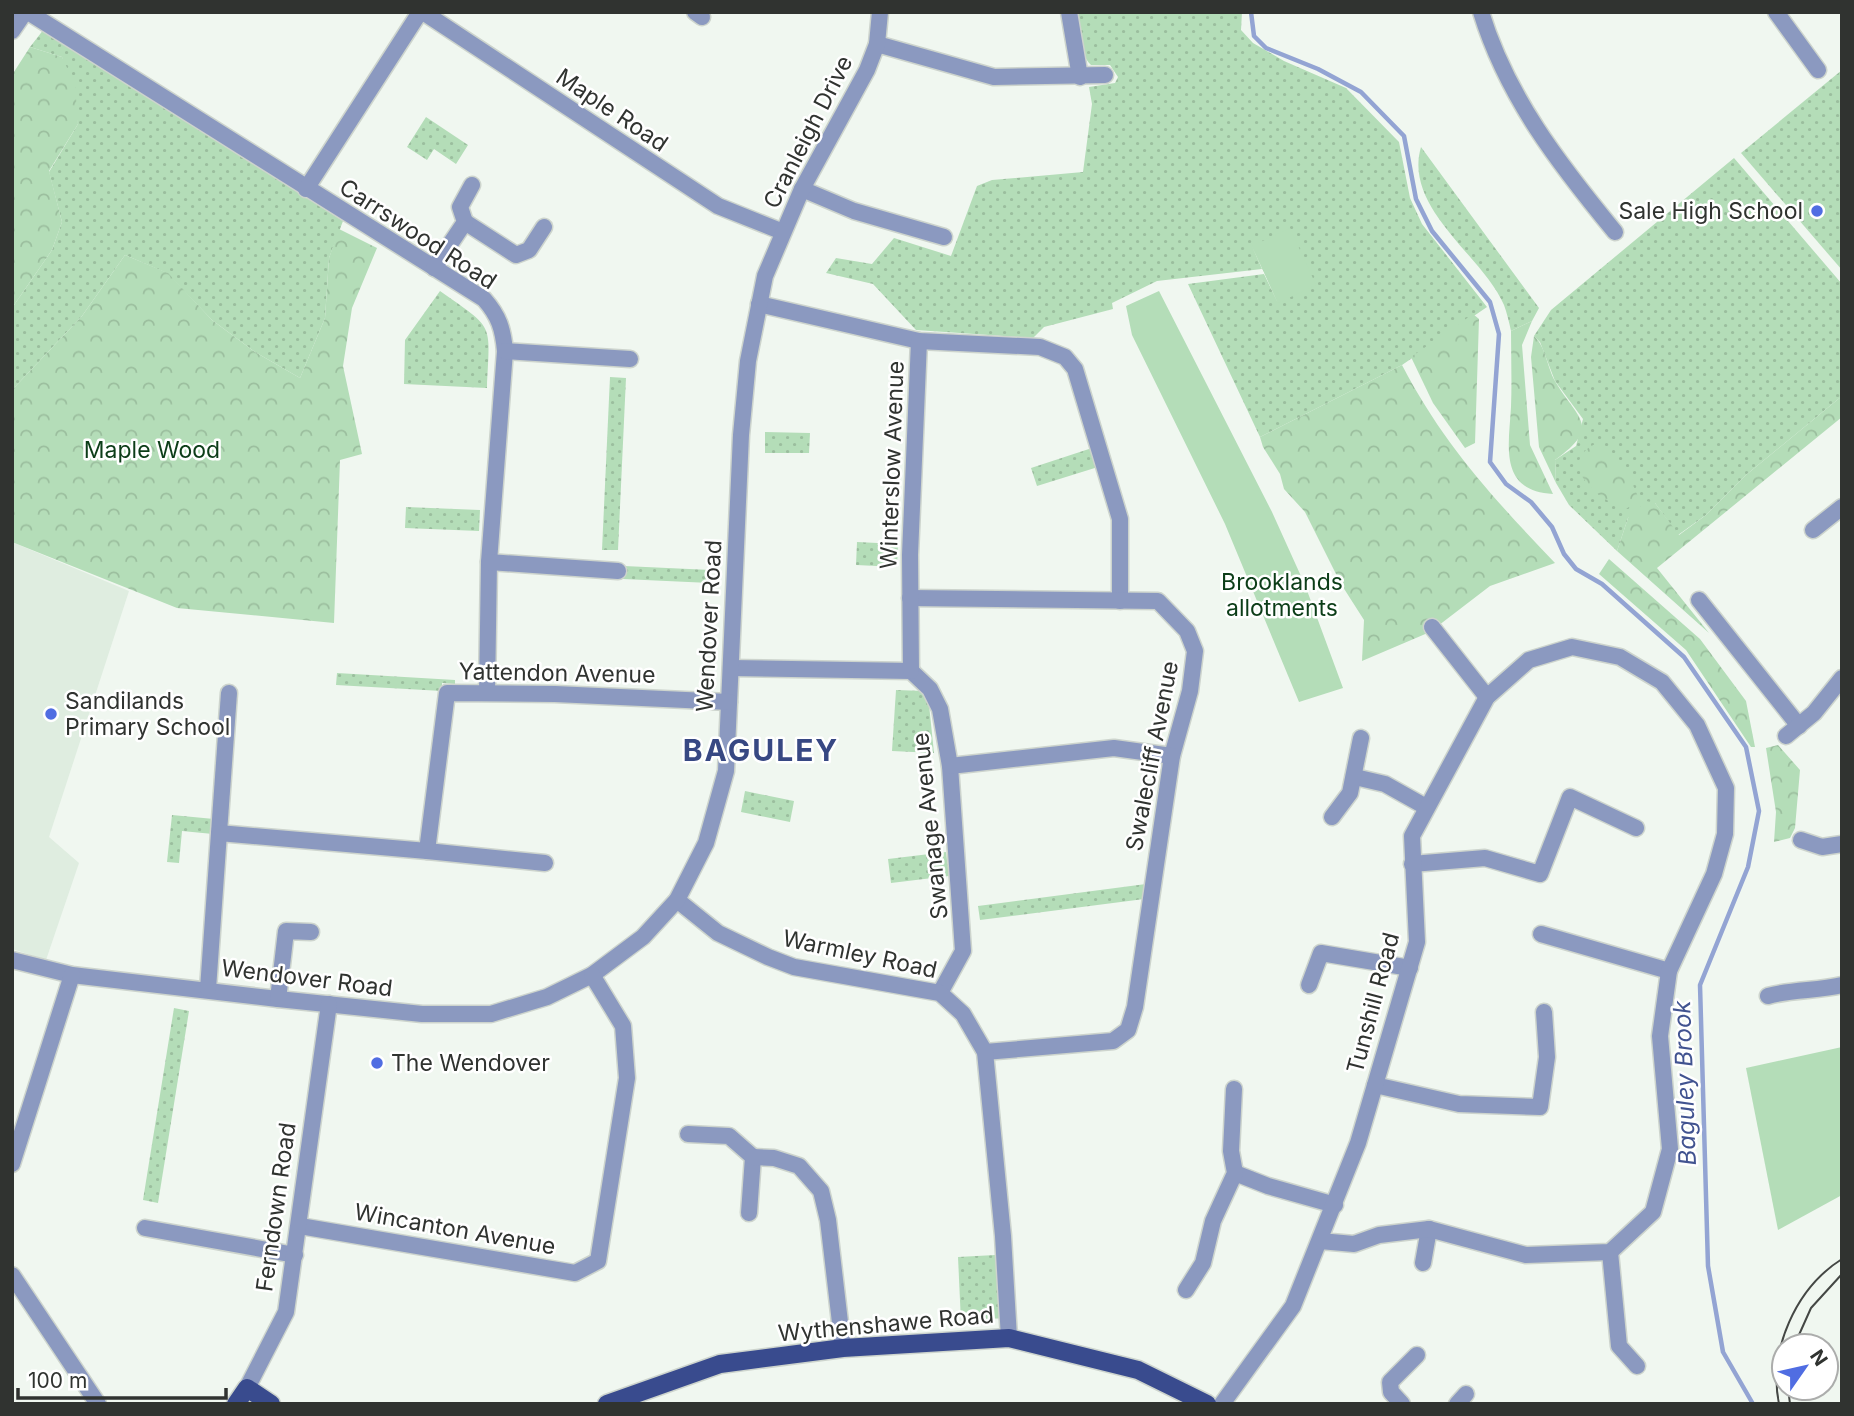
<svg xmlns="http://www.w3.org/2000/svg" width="1854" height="1416" viewBox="0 0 1854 1416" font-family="Inter,sans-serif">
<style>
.built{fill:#dfede0}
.grass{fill:url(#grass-dots)}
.forest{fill:url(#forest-crowns)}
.garden{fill:#b4ddb8}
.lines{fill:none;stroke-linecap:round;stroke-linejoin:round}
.stream{stroke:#93a4d3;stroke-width:4.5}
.minor-casing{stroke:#cdd4cd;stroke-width:19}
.major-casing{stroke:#cdd4cd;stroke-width:21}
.minor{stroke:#8b99c0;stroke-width:16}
.major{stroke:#394b8e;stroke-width:18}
.tram{stroke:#444744;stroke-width:2}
.poi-dot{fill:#506de2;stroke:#fff;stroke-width:2.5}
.labels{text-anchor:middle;stroke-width:5;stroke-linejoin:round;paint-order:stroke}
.street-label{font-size:23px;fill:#303330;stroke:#fff}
.poi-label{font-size:23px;fill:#303330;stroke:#fff;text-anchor:start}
.park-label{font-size:23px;fill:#0c3d18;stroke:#fff}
.water-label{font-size:24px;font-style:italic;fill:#415390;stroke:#fff}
.district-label{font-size:30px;font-weight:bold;letter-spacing:2px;fill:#374883;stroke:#fff}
</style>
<defs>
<pattern id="grass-dots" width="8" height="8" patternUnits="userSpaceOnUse" patternTransform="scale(1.75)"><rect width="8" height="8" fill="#b4ddb8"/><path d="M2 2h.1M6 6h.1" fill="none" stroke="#9bbe9e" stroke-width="1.8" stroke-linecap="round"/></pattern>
<pattern id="forest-crowns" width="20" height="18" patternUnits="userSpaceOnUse" patternTransform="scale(1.75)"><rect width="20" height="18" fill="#b4ddb8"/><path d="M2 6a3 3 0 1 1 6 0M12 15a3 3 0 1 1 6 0" fill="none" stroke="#9bbe9e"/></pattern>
</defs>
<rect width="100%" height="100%" fill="#f0f7f0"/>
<polygon class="built" points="12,542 129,591 49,837 79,863 46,960 12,949"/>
<g class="grass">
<path d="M1077,12H1242L1241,30L1253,43L1284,61L1346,88L1399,142L1410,198L1422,224L1487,307L1402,365L1260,437L1188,284L1264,274L1278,303L1252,246L1262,269L1157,281L1112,303L1113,309L1044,327L1033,338L916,330L873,284L826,273L836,258L872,264L894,238L951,256L977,186L992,180L1083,172L1092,104L1089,87L1115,83L1118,77L1110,65H1091C1078,52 1079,30 1077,12Z"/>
<polygon points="44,29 343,221 329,258 325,318 300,378 255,352 212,320 167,273 125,255 82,316 12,390 12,308 52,250 62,222 49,172 78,124 62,57 30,47"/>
<polygon points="1842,70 1842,270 1741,153"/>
<polygon points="426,117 468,145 456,164 434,149 427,160 407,147"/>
<path d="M1421,147L1539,308L1532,321L1511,331C1509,322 1507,313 1504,305C1483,256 1403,208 1421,147Z"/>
<polygon points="1734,158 1842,284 1842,396 1746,475 1706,515 1678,535 1655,503 1628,518 1617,551 1569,505 1556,483 1555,460 1576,446 1583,419 1555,381 1540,342 1534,336 1551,310"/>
<path d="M440,291C495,330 490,321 487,388L404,384L405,340Z"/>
<polygon points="610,377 626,378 618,550 602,550"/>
<polygon points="765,432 810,433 809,453 765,453"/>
<polygon points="1092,448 1098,467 1037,486 1031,468"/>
<polygon points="406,507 480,510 479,531 405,528"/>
<polygon points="857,542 898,544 897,567 856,565"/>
<polygon points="624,566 711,570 710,583 623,579"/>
<polygon points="337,673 455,680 455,684 442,683 442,691 336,685"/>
<polygon points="896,690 924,691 928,695 934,753 892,751"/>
<polygon points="745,791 794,801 790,822 741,812"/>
<polygon points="172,815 214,819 213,834 182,831 179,863 167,862"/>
<polygon points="946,852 949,876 891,883 888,859"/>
<polygon points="1146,884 1144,899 980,920 978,906"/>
<polygon points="174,1008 189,1011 158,1203 143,1200"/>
<polygon points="995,1255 1001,1318 961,1322 958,1257"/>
</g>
<g class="forest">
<polygon points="30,47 62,57 75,85 78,124 49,171 62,222 52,250 12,308 12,75"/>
<polygon points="339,229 377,248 352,308 343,366 362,454 340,460 334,623 177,608 12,542 12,390 82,316 125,255 168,273 212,320 255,352 300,378 325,318 329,258"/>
<polygon points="1473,314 1479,319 1475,443 1465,448 1433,403 1411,357"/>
<path d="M1532,321L1522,345L1530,445L1553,494C1498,491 1509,445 1511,407C1512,382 1511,356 1511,331Z"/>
<path d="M1534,336C1546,347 1547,367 1555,381C1577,419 1603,426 1555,460L1556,483L1539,447L1531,357Z"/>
<path d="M1402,365C1443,444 1494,499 1555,563L1490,586L1430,632L1362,661L1364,620L1341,584L1305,512L1284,489L1280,474L1263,447L1260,437Z"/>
<polygon points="1842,396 1842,417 1657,568 1709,633 1617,551 1628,518 1646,501 1655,503 1679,535 1706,515 1746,475"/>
<path d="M1595,444C1616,454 1632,478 1639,500L1626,509C1601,502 1554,465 1595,444Z"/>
<polygon points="1609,559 1700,639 1746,701 1755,747 1751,747 1686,650 1599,574"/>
<polygon points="1778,745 1800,770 1795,828 1790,838 1774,842 1776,812 1766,748"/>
</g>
<g class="garden">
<polygon points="1290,228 1316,285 1278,303 1252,246"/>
<polygon points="1159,291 1272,512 1305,585 1343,688 1299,702 1225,524 1132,335 1126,306"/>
<polygon points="1842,1047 1842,1195 1778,1230 1746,1068"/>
</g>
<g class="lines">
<polyline class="stream" points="1251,12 1254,36 1266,48 1318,69 1361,92 1404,136 1416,199 1432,231 1490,302 1499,334 1490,462 1506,484 1531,502 1552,527 1564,554 1576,569 1602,584 1684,657 1746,747 1759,811 1748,867 1700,985 1708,1266 1723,1352 1753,1404"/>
<defs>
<g id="minor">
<path d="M28,12L484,299C499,316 503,329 505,351L489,562L487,692"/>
<polyline points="423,12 718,206 783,232"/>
<polyline points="695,12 702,17"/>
<polyline points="1069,12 1080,77"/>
<path d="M1481,12C1507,97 1559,164 1615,232"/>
<polyline points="1776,12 1818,70"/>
<polyline points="12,31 25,12"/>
<polyline points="877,44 994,77 1105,75"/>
<polyline points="306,189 420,12"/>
<polyline points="802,189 854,211 944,237"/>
<polyline points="465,222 516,255 529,250 544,227"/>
<polyline points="434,268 465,222 460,207 472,185"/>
<polyline points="759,304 919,341 1040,347 1065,357 1075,369 1120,519 1120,601"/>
<polyline points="505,351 630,359"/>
<polyline points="1813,530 1842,507"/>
<polyline points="489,562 618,571"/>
<polyline points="910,598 1158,601 1187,631 1195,651 1190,691 1172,756 1135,1007 1128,1030 1113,1041 985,1052"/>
<polyline points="1699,600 1799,726"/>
<polyline points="1432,627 1487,697"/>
<polyline points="731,668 911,671 930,689 940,709 950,766 963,951 940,993"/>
<polyline points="911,671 910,555 919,341"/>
<polyline points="1786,736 1814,713 1842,678"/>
<polyline points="950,766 1114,748 1172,756"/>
<polyline points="1355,777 1385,784 1426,807"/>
<polyline points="1332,817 1350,793 1361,738"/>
<polyline points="219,833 229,693"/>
<polyline points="1801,840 1822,847 1842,844"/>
<polyline points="427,851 545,863"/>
<polyline points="1412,864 1485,858 1540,874 1570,797 1636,828"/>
<polyline points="677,900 718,933 768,957 794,967 940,993 963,1014 985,1052 1003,1236 1009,1338"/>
<polyline points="1541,934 1669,971"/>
<polyline points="12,960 72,975 278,999 422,1014 491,1014 547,997 592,975 643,937 677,900 706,843 726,771 741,435 748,361 765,276 802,189 867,70 877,44 880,12"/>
<polyline points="1309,985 1321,953 1410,968"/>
<polyline points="208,989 219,833 427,851 447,693 555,694 729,702"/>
<path d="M1768,996C1793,989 1817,991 1842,985"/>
<polyline points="278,999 286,931 311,932"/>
<polyline points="1375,1085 1459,1104 1540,1107 1547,1057 1544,1012"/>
<polyline points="688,1134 729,1136 753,1157 749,1213"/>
<polyline points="753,1157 774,1158 799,1166 821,1191 828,1220 843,1348"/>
<polyline points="12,1164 72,975"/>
<polyline points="1235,1173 1268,1186 1335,1205"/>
<polyline points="300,1226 575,1273 598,1261 627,1078 623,1026 592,975"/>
<polyline points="145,1228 295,1255"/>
<polyline points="1610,1252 1619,1346 1637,1366"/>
<polyline points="1423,1263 1429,1229"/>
<polyline points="12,1275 98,1404"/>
<polyline points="1186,1290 1203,1263 1213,1221 1235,1173 1231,1151 1234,1089"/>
<polyline points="247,1388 286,1312 329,1004"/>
<polyline points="1222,1404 1293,1306 1358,1143 1417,942 1412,836 1487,697 1529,660 1572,647 1620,657 1662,682 1697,725 1726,788 1725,834 1714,874 1669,971 1660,1036 1670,1149 1653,1212 1610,1252 1526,1255 1429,1229 1379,1235 1354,1244 1320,1241"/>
<polyline points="1402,1404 1391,1392 1390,1382 1417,1355"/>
<polyline points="1457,1404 1466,1394"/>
</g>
<g id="major">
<polyline points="236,1404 247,1388 271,1404"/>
<polyline points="607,1404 720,1364 843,1348 1009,1338 1138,1370 1207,1404"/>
</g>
</defs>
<use href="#minor" class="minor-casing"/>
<use href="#major" class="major-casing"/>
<use href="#minor" class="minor"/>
<use href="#major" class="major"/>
<g class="tram">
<polyline points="1794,1346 1811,1308 1842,1274"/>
<polyline points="1788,1388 1790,1404"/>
<path d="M1779,1404C1768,1350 1796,1288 1842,1259"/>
</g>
</g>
<g class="poi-dot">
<circle cx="1817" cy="211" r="7"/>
<circle cx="51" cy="714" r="7"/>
<circle cx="377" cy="1063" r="7"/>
</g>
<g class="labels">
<g class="street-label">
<text transform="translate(612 110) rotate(34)" y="8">Maple Road</text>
<text transform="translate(808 132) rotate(-63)" y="8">Cranleigh Drive</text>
<text transform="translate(418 234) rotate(33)" y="8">Carrswood Road</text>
<text transform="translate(892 465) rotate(-88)" y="8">Winterslow Avenue</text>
<text transform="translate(709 626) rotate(-87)" y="8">Wendover Road</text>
<text transform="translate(557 673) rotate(1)" y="8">Yattendon Avenue</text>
<text transform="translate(1152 756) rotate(-79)" y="8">Swalecliff Avenue</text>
<text transform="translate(930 826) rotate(-96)" y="8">Swanage Avenue</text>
<text transform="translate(860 954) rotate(12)" y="8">Warmley Road</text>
<text transform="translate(307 978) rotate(7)" y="8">Wendover Road</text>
<text transform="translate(1373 1003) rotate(-75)" y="8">Tunshill Road</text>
<text transform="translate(276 1207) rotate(-82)" y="8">Ferndown Road</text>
<text transform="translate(455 1229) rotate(10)" y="8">Wincanton Avenue</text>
<text transform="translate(886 1324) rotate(-5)" y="8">Wythenshawe Road</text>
</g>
<g class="poi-label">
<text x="1803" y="219" text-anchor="end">Sale High School</text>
<text x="65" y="709">Sandilands<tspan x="65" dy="26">Primary School</tspan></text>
<text x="391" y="1071">The Wendover</text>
</g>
<g class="park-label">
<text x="152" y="458">Maple Wood</text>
<text x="1282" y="590">Brooklands<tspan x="1282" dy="26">allotments</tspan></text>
</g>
<g class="water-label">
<text transform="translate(1685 1083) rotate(-92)" y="8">Baguley Brook</text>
</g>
<g class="district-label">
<text x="761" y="761">BAGULEY</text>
</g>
</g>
<rect width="1854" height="1416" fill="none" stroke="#303330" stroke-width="28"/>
<g transform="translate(1805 1367) rotate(56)"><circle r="33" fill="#ffffff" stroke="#acadac" stroke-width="2"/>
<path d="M0-5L12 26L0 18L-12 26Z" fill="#506de2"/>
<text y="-10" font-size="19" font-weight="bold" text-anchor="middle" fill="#303330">N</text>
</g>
<path d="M18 1388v10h208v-10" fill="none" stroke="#303330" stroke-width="3.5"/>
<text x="28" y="1388" font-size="21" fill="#303330" stroke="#ffffff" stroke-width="5" paint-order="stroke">100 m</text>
</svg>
